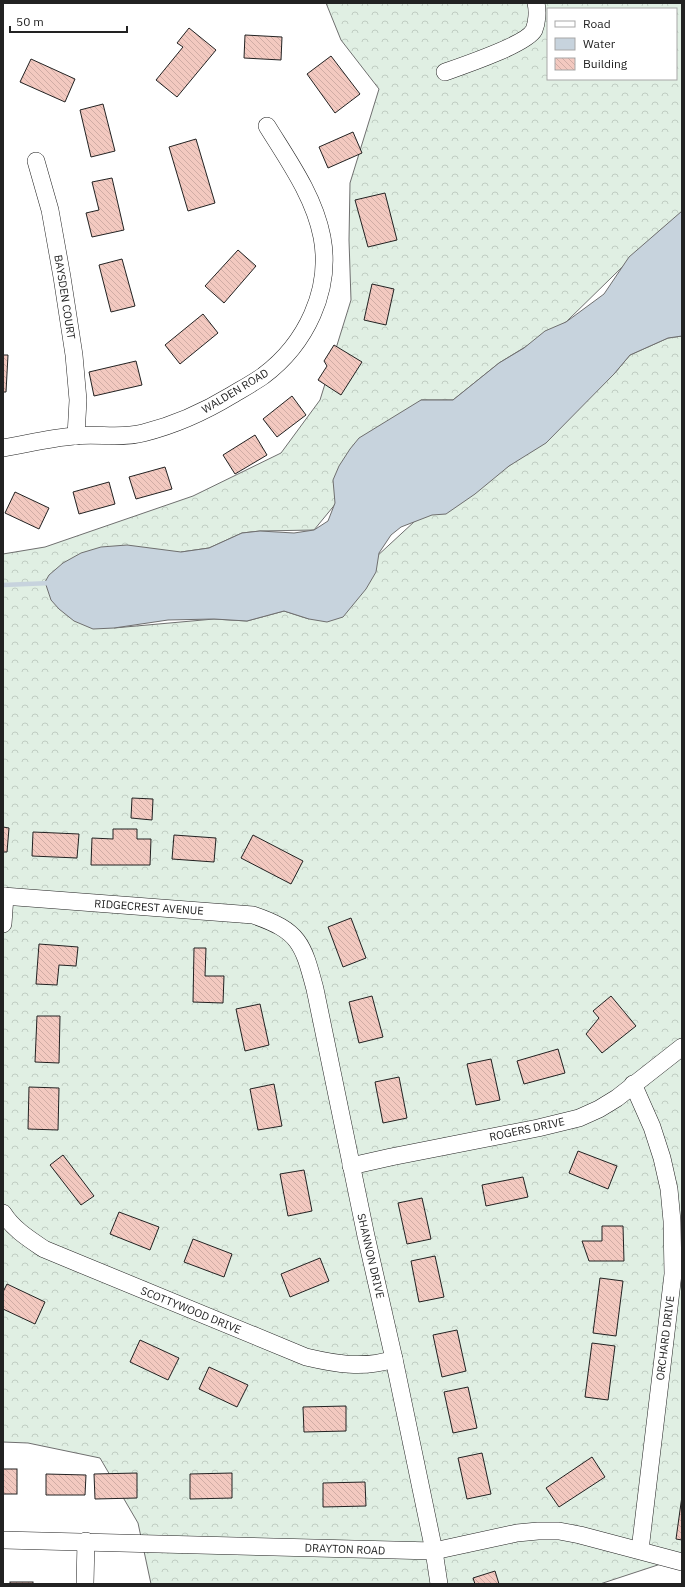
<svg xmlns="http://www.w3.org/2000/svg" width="685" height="1587" viewBox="0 0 685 1587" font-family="'IBM Plex Sans',sans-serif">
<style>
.forest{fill:url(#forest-crowns);stroke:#6f6f6f;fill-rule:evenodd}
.water{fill:#c7d3dd;stroke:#6f6f6f}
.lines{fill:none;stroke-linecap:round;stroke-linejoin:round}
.stream{stroke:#c7d3dd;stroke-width:4.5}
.building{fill:url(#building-back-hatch);stroke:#222}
.minor-casing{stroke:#222;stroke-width:18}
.minor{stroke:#fff;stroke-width:17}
.labels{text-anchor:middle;stroke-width:3;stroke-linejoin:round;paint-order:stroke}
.street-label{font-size:11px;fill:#222;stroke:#fff}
</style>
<defs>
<pattern id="forest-crowns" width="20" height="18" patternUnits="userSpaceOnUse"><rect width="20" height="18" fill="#e0efe3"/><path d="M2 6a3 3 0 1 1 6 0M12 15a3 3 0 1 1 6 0" fill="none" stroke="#c0cdc2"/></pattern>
<pattern id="building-back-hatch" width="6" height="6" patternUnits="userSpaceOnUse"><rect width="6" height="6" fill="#f3c9c0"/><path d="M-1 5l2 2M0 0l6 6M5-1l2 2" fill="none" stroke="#d0aca5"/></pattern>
</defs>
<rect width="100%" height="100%" fill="#fff"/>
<path class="forest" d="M326,3H682V213L658,232L566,322L499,363L453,400H421L314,530L260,531L242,533L209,548L181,552L114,628L214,619L247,621L284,611L309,619L415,521L509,466L614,374L630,355L668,338L682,336V1557L600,1584H151L138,1523L100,1458L28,1443L3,1442V554L45,547L193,496L281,453L320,400L351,300L349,240L350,183L379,89L341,40ZM548,9H676V79H548Z"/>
<polygon class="water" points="682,211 682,336 668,338 630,355 614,374 546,443 509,466 475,494 446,514 432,515 401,527 391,535 379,553 376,572 366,589 343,617 327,622 309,619 284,611 247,621 214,619 168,620 114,628 93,629 74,621 59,609 51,600 45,582 49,575 63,563 81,553 101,547 127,545 181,552 209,548 242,533 260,531 294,533 314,530 328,521 335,503 333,480 339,466 350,449 359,438 421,400 453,400 499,363 524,348 545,331 566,322 604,294 629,257"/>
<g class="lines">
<polyline class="stream" points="3,585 51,583"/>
</g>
<g class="building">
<polygon points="189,28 216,50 177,97 156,80 183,47 177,43"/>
<polygon points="245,35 282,37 281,60 244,58"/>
<polygon points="331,56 360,94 335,113 307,74"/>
<polygon points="31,59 75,79 65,102 20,82"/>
<polygon points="103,104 115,151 91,157 80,110"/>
<polygon points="353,132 362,153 328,168 319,147"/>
<polygon points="196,139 215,203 188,211 169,147"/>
<polygon points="112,178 124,230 92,237 86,213 99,210 92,182"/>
<polygon points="385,193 397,240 368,247 355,200"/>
<polygon points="238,250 256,266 224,303 205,286"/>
<polygon points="122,259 135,306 111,312 99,265"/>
<polygon points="372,284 394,289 386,325 364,320"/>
<polygon points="203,314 218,333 180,364 165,345"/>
<polygon points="334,345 362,362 341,395 318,380 327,366 324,361"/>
<polygon points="3,355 8,355 6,392 3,392"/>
<polygon points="136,361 142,385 94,396 89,372"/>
<polygon points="292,396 306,415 277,437 263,419"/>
<polygon points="255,435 267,455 235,474 223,455"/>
<polygon points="165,467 172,489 136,499 129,477"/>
<polygon points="109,482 115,504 79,514 73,492"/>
<polygon points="15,492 49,508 39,529 5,513"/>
<polygon points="132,798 153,799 152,820 131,818"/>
<polygon points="3,827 9,828 7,852 3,852"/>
<polygon points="113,829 137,829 137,839 151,839 150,865 91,865 92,838 113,839"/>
<polygon points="33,832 79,834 77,858 32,856"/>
<polygon points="174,835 216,838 214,862 172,859"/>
<polygon points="253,835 303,861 291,884 241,858"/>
<polygon points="351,918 366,958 343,967 328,927"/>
<polygon points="39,944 78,947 76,966 59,965 57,985 36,984"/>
<polygon points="194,948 206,948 205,976 224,976 223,1003 193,1002"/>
<polygon points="372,996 383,1037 359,1043 349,1002"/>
<polygon points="611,996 636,1026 602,1053 586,1034 599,1018 593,1011"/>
<polygon points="260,1004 269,1045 245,1051 236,1009"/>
<polygon points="37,1016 60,1016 59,1063 35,1062"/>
<polygon points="558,1049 565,1073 524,1084 517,1061"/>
<polygon points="491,1059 500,1100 476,1105 467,1064"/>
<polygon points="399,1077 407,1118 383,1123 375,1082"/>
<polygon points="274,1084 282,1126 258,1130 250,1089"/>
<polygon points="29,1087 59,1088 58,1130 28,1129"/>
<polygon points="578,1151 617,1166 608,1189 569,1173"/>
<polygon points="63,1155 94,1196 81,1205 50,1165"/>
<polygon points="304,1170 312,1211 288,1216 280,1174"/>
<polygon points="523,1177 528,1197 486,1206 482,1185"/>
<polygon points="422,1198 431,1239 407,1244 398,1203"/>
<polygon points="119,1212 159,1227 150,1250 110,1234"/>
<polygon points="602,1226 623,1226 624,1261 589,1261 582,1241 602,1241"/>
<polygon points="193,1239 232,1254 224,1277 184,1262"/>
<polygon points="435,1256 444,1297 419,1302 411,1261"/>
<polygon points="320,1258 329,1281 290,1297 281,1274"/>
<polygon points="600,1278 623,1281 616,1336 593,1333"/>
<polygon points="7,1284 45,1302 35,1324 3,1309 3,1292"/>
<polygon points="457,1330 466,1371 442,1377 433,1335"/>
<polygon points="140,1340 179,1358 168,1380 130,1362"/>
<polygon points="592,1343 615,1346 608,1400 585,1397"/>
<polygon points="209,1367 248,1385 237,1407 199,1389"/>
<polygon points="468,1387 477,1428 453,1433 444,1392"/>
<polygon points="346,1406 346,1431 304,1432 303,1407"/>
<polygon points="482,1453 491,1494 467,1499 458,1458"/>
<polygon points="592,1457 605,1477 559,1507 546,1488"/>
<rect x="3" y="1469" width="14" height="25"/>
<polygon points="137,1473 137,1498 95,1499 94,1474"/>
<polygon points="232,1473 232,1498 190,1499 190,1474"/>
<polygon points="46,1474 86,1475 85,1495 46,1495"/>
<polygon points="365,1482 366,1506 323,1507 323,1483"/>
<polygon points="682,1496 682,1540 676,1539"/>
<polygon points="495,1571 499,1584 475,1584 473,1578"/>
<rect x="10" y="1582" width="23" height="2"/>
</g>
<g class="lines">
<defs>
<g id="minor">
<path d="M445,72C462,66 527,44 534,30C537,23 538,11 536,3"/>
<polyline points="36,161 50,210 62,277 74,355 78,400 76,436"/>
<path d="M3,448C27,444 50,438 74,436C97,433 120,439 143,433C175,425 204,412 232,395C242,389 253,383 263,376C306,344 332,290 322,237C314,196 288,160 267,126"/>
<path d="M3,896L253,915C300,931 303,944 315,989L366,1236L394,1359L434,1551L439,1584"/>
<polyline points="3,924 5,896"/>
<polyline points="633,1084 652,1127 662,1158 669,1189 672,1221 673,1274 640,1550"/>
<polyline points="351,1166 391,1157 538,1128 579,1118 599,1109 617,1098 682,1047"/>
<path d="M3,1213C13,1229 29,1239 44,1249L306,1357C336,1364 363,1369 394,1359"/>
<polyline points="3,1540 434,1551 517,1533 538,1531 559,1531 580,1535 682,1562"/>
<polyline points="85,1584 86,1541"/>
</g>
</defs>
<use href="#minor" class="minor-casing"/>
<use href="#minor" class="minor"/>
</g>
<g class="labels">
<g class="street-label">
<text transform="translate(65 297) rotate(81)" y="4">BAYSDEN COURT</text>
<text transform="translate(235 391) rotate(-31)" y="4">WALDEN ROAD</text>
<text transform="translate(149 907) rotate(4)" y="4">RIDGECREST AVENUE</text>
<text transform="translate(527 1129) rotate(-12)" y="4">ROGERS DRIVE</text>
<text transform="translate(371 1256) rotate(77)" y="4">SHANNON DRIVE</text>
<text transform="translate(191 1310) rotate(22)" y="4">SCOTTYWOOD DRIVE</text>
<text transform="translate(665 1338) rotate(-83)" y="4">ORCHARD DRIVE</text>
<text transform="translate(345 1549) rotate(2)" y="4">DRAYTON ROAD</text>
</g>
</g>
<rect width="685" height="1587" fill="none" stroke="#222222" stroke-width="8"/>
<rect x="547" y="8" width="130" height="72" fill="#ffffff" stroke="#a7a7a7"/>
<rect x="555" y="21" width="20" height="6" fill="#ffffff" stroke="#a7a7a7"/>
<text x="583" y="28" font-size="12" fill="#222222">Road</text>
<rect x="555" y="38" width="20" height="12" fill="#c7d3dd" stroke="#a7a7a7"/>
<text x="583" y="48" font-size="12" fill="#222222">Water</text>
<rect x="555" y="58" width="20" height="12" fill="url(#building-back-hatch)" stroke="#a7a7a7"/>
<text x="583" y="68" font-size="12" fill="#222222">Building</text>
<path d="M10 26v6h117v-6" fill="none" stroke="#222222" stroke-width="2"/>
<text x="16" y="26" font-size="12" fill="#222222" stroke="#ffffff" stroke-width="3" paint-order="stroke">50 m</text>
</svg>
